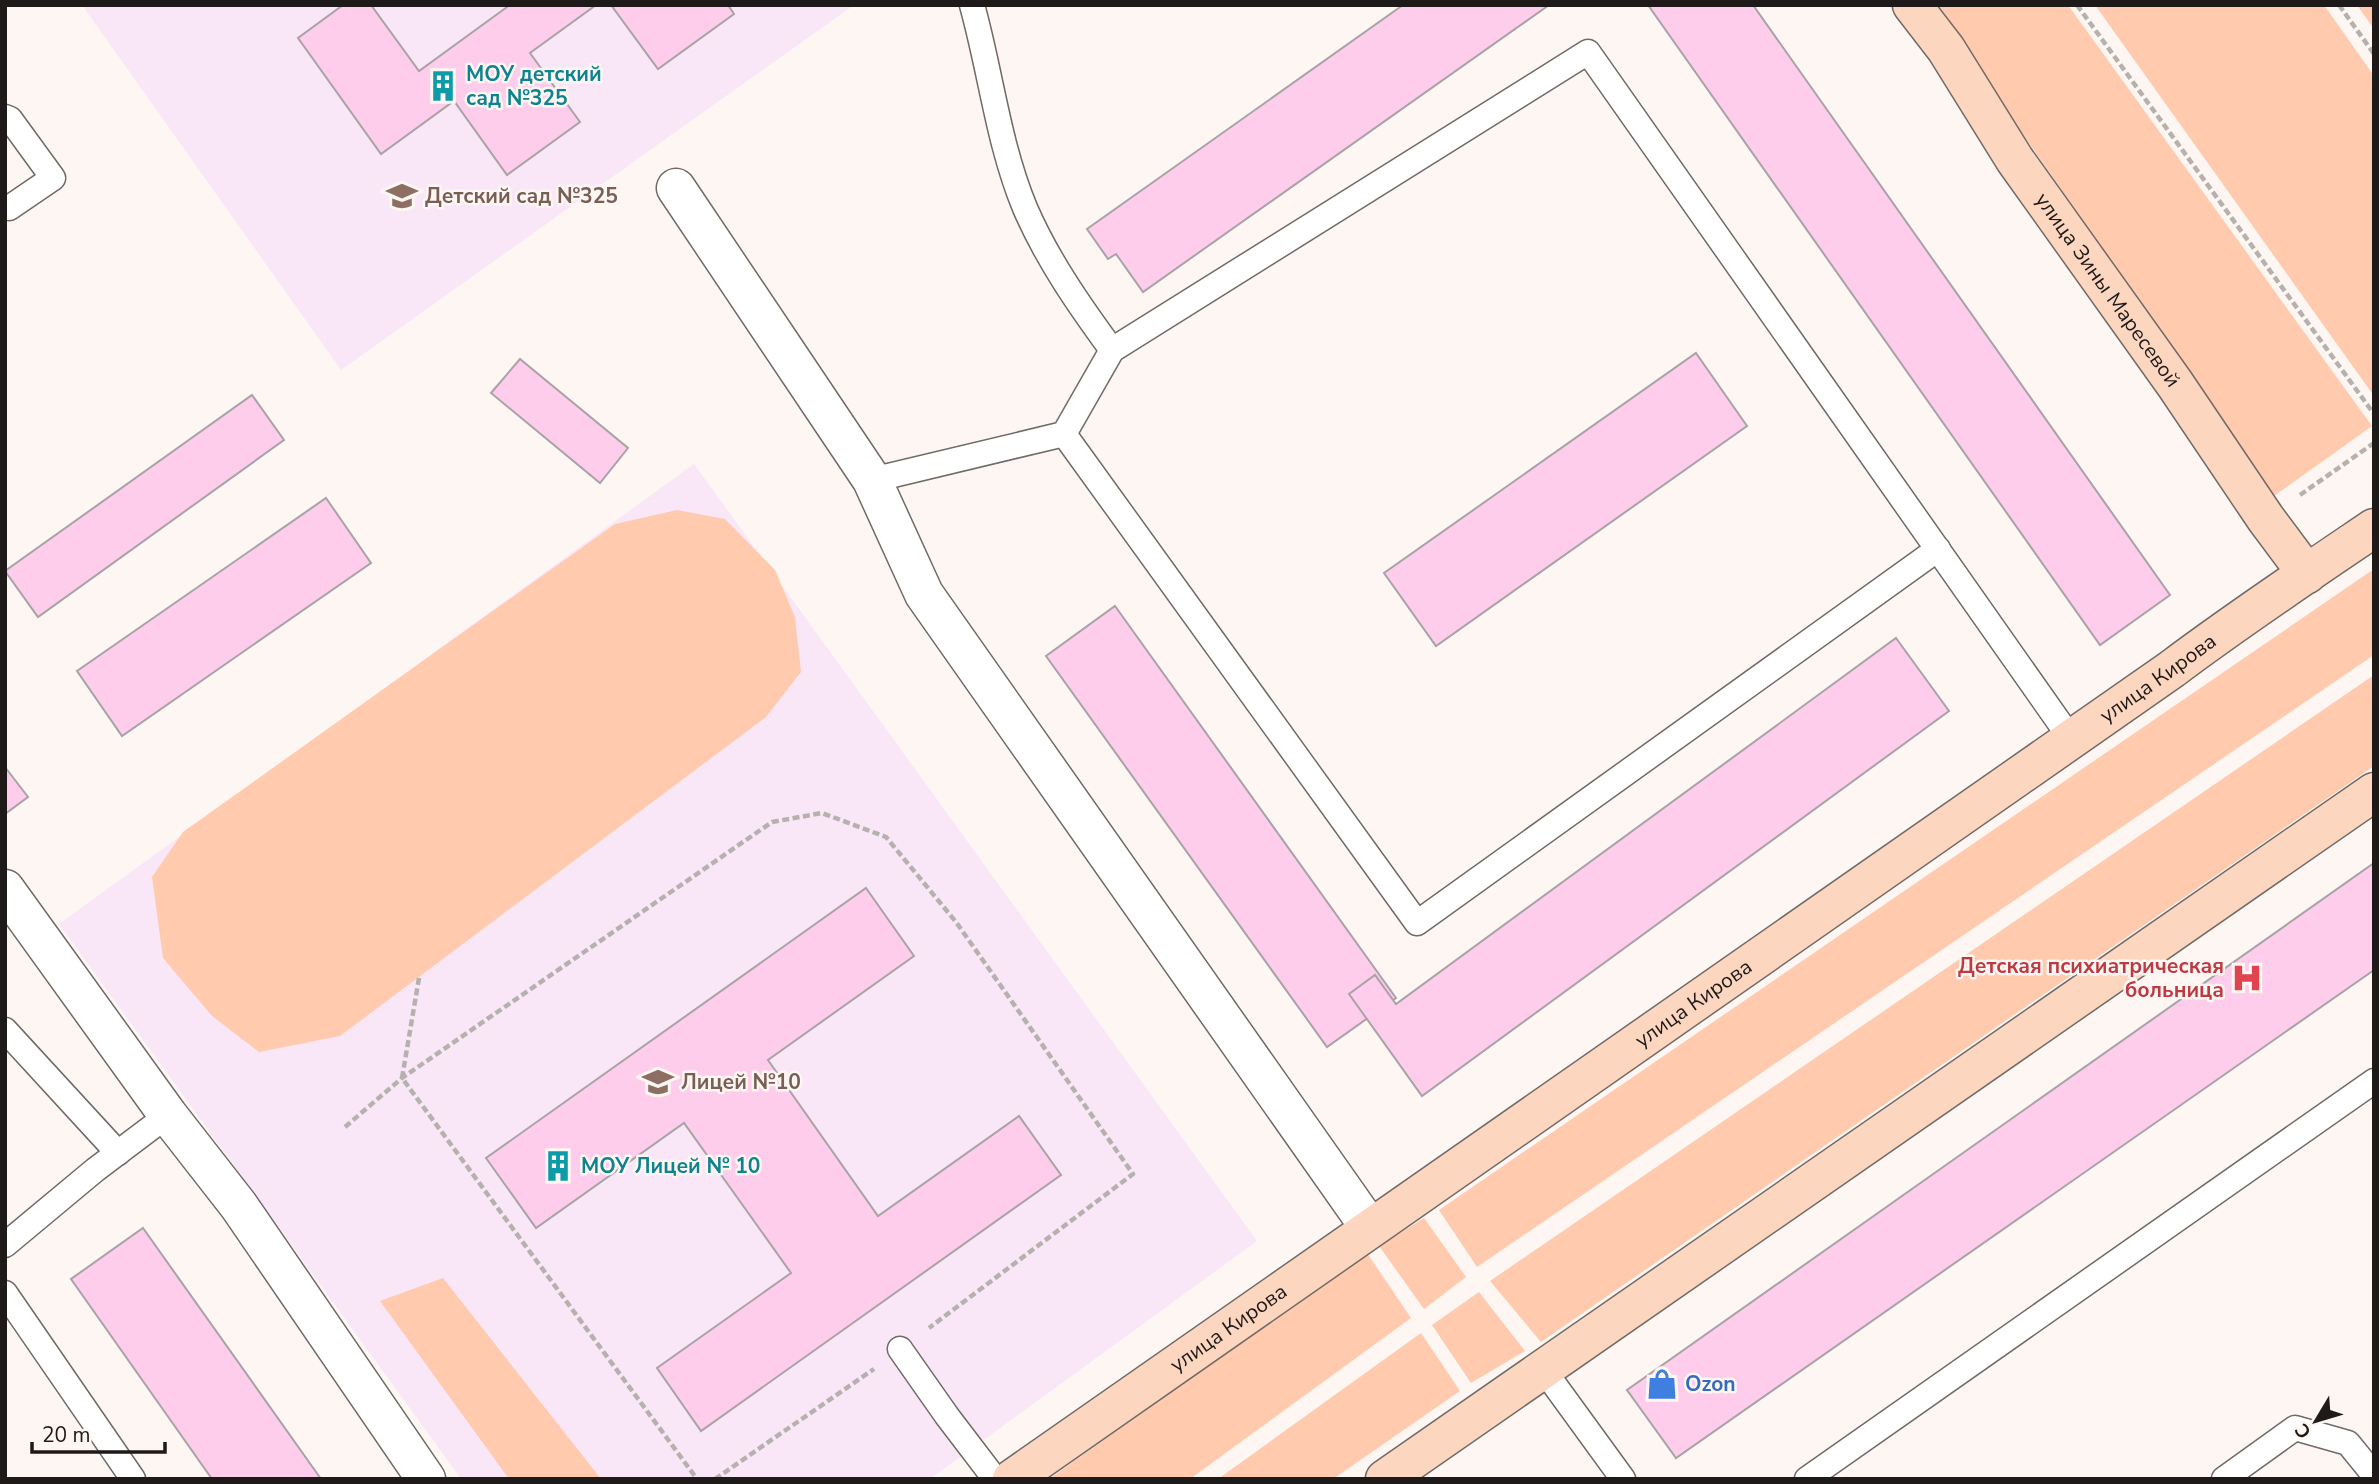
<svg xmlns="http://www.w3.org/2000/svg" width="2379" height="1484" viewBox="0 0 2379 1484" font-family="'Nunito Sans',sans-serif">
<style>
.education{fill:#f9e7f8}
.green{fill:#ffcaae}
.building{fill:#fdcdeb;stroke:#a9a2a6;stroke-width:2}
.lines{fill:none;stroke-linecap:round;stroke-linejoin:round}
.lane-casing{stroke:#716a67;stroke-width:27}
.street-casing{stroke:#716a67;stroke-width:41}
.secondary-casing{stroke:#716a67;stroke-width:41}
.path{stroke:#b7b1ae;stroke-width:4.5;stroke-dasharray:7 3.5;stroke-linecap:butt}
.lane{stroke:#fff;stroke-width:24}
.street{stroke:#fff;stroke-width:38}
.secondary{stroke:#fdd6c0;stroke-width:38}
.labels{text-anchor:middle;stroke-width:5;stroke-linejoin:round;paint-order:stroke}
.culture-label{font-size:21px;font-weight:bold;fill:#0d838f;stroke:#fdf6f2;text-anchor:start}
.education-label{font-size:21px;font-weight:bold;fill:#785e54;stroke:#fdf6f2;text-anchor:start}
.street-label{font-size:21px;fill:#1d1a19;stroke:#fdf6f2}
.health-label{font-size:21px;font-weight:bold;fill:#be3a42;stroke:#fdf6f2;text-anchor:end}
.shop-label{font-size:21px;font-weight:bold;fill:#366cbe;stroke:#fdf6f2;text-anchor:start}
</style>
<rect width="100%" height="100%" fill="#fdf6f2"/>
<g class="education">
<polygon points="82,5 854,5 341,370"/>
<polygon points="694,464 1257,1241 930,1479 461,1479 59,924"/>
</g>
<g class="green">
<polygon points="1933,5 2068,5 2372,426 2274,496"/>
<polygon points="2095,5 2324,5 2374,76 2374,396"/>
<polygon points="2357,5 2374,5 2374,29"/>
<polygon points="677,510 725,519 775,570 795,617 801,672 766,717 340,1036 259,1052 212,1016 163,958 152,877 183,832 615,524"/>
<polygon points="2374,569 2374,655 1477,1267 1439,1210"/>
<polygon points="2374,675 2374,766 1541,1342 1490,1281"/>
<polygon points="1424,1218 1466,1277 1424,1309 1379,1246"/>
<polygon points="1367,1253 1411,1318 1190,1479 1049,1479"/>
<polygon points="443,1278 601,1479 509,1479 380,1301"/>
<polygon points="1479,1292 1525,1351 1471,1383 1432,1325"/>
<polygon points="1421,1333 1460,1391 1333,1479 1218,1479"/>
</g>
<g class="building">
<polygon points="343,5 371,5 419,71 507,7 506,5 596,5 530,53 580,122 507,175 454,101 381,154 298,38"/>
<polygon points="611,5 728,5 734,14 658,69"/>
<polygon points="1403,5 1549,5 1143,292 1116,254 1108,259 1087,229"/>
<polygon points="1648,5 1753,5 2170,595 2100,645"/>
<polygon points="1696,353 1747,426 1436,646 1384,573"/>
<polygon points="520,359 628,448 600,483 491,393"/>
<polygon points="252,395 284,440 38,617 5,571"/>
<polygon points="326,498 371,563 122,736 77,671"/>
<polygon points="1115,606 1396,998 1327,1047 1046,656"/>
<polygon points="1896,638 1949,711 1422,1096 1349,994 1375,975 1396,1004"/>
<polygon points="5,767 28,797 5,814"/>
<polygon points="2374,863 2374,970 1676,1458 1627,1390"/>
<polygon points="866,888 914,956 768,1060 878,1216 1019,1116 1061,1175 701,1431 657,1368 791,1273 684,1123 536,1228 486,1158"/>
<polygon points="143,1228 321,1479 212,1479 71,1279"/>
</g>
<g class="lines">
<defs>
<g id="lane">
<path d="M972,5C991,73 998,143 1025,208C1047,259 1079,305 1112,350"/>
<polyline points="5,117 10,119 53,178 9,208 5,207"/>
<polyline points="1064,434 1417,923 1938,549"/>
<polyline points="872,480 1064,434 1112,350 1588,52 2071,739"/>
<polyline points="5,1030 118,1153"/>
<polyline points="5,1245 95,1170 168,1115"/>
<polyline points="5,1293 133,1479"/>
<polyline points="900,1349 947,1416 995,1479"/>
<polyline points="1543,1369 1623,1479"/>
<polyline points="1807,1479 2374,1081"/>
<polyline points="2224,1479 2295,1428 2348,1443 2374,1475"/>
</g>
<g id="street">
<polyline points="676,188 872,480 924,594 1370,1228"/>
<polyline points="5,889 168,1115 239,1206 426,1479"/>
</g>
<g id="secondary">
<path id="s1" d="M1912,5L1946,49L2015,160L2175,384L2266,519L2307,574"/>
<path id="s2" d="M1012,1479L2172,669C2237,620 2306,574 2374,528"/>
<polyline points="1385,1479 2374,792"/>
</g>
</defs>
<use href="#lane" class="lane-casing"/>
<use href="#street" class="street-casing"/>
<use href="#secondary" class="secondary-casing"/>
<g class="path">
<polyline points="2077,5 2374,414"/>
<polyline points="2339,5 2374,54"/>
<polyline points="2300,495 2374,443"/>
<polyline points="419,978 402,1078 697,1479"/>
<polyline points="345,1127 402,1078 772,822 822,813 886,837 956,922 1133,1174 929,1328"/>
<polyline points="715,1479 874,1369"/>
</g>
<use href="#lane" class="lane"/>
<use href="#street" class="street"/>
<use href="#secondary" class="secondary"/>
</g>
<defs>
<symbol id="building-bare" viewBox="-9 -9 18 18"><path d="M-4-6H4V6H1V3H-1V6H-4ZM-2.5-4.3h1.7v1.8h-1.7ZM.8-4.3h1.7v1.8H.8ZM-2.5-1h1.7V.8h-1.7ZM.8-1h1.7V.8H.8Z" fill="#0f9aa8" stroke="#fdf6f2" stroke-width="2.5" paint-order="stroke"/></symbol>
<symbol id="school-bare" viewBox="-9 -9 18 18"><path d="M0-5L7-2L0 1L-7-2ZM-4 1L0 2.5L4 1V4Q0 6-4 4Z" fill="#8d6e63" stroke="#fdf6f2" stroke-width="2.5" paint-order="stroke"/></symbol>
<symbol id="hospital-bare" viewBox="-9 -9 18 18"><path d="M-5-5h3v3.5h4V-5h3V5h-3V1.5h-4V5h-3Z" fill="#e0444e" stroke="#fdf6f2" stroke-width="2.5" paint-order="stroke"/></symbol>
<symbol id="shop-bare" viewBox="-9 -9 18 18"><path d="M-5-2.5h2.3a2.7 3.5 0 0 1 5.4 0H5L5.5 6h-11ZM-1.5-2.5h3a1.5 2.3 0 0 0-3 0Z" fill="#3f7fe0" stroke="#fdf6f2" stroke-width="2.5" paint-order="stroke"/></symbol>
</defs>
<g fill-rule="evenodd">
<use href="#building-bare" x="421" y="64" width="44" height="44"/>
<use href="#school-bare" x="380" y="174" width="44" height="44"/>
<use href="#hospital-bare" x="2225" y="956" width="44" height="44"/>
<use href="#school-bare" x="636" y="1060" width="44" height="44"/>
<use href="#building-bare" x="536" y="1144" width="44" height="44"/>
<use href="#shop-bare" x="1640" y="1362" width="44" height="44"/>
</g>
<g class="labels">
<g class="culture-label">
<text x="466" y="81">МОУ детский<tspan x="466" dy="24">сад №325</tspan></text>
<text x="581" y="1173">МОУ Лицей № 10</text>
</g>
<g class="education-label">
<text x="425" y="203">Детский сад №325</text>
<text x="681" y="1089">Лицей №10</text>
</g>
<g class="street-label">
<text dy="7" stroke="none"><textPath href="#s1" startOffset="346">улица Зины Маресевой</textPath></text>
<text dy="7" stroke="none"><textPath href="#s2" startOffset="1398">улица Кирова</textPath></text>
<text dy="7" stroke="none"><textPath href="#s2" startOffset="831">улица Кирова</textPath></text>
<text dy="7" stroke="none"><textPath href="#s2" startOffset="264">улица Кирова</textPath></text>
</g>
<g class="health-label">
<text x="2224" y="973">Детская психиатрическая<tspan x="2224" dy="24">больница</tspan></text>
</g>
<g class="shop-label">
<text x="1685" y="1391">Ozon</text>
</g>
</g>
<rect width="2379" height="1484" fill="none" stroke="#1d1a19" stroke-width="14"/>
<g transform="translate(2316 1421) rotate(232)" stroke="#fdf6f2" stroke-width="5" paint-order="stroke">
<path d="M0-5L12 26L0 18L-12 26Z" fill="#1d1a19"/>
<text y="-10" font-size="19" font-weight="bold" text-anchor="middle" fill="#1d1a19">С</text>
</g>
<path d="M32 1442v10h133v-10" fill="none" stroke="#1d1a19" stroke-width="3.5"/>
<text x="42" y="1442" font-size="21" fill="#1d1a19" stroke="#fdf6f2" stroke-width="5" paint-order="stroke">20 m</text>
</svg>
